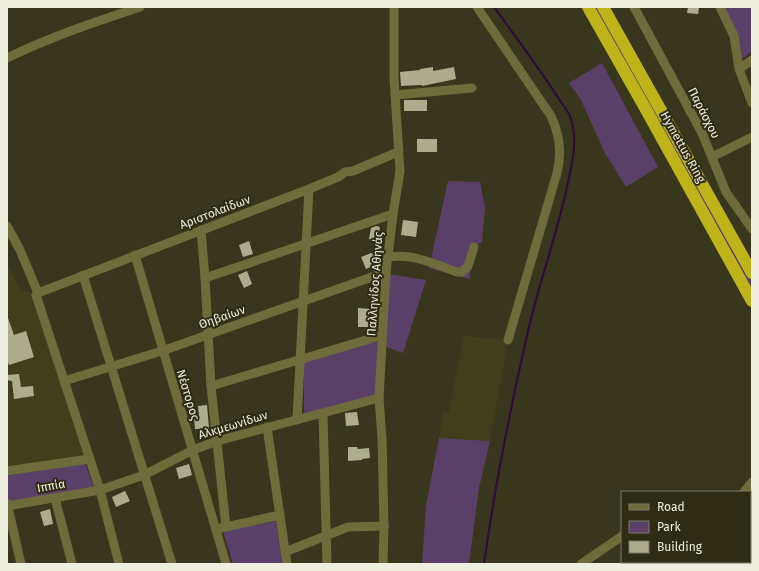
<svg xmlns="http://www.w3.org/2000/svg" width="759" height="571" viewBox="0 0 759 571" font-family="'Fira Sans',sans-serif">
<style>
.built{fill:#413e1c}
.green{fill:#5a4068}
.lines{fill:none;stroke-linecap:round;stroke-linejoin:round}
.stream{stroke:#2e0a3e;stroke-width:2}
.building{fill:#adac8d}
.minor{stroke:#6e6c3a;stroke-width:9}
.highway{stroke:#beb419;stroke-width:12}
.labels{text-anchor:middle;stroke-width:4;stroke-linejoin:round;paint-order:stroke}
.street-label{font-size:12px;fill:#efefdf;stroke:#2e2c12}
</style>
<rect width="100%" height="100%" fill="#38361c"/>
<g class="built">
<polygon points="7,264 20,290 34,295 86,456 7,467"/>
<polygon points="464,336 508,340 490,441 439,438 443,412 449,412"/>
</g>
<g class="green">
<polygon points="593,7 597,7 752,282 752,291"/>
<polygon points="725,7 752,7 752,51 742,59"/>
<polygon points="602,63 658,167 626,187 605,153 581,100 569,83"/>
<polygon points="448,181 480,182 485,207 482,242 478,244 469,279 429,268"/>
<polygon points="388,274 426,280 403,353 384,346"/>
<polygon points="380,339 375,395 304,415 304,361"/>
<polygon points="439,438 490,441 479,488 469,564 422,564 426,505"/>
<polygon points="85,463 94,487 7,503 7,476"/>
<polygon points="276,521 282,564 233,564 223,531"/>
</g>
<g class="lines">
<path class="stream" d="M484,564C495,484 511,405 529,327C540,280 557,234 567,187C572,164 578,142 571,119C569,111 561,103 557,96C537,65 515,36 494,7"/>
</g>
<g class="building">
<polygon points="688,7 699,8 698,14 687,13"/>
<polygon points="433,67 433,71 454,67 456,79 422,86 422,85 401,86 400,72 420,70 420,69"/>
<rect x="404" y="100" width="23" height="11"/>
<rect x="417" y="139" width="20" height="13"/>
<polygon points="403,220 418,222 416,237 401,235"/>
<polygon points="376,226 380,227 377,241 369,239 371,228"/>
<polygon points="249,241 253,254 243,257 239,245"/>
<polygon points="371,253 377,256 376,265 366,269 361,257"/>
<polygon points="247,271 252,284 244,288 238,275"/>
<polygon points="358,308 371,309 371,327 358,327"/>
<polygon points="7,318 8,318 14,335 26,331 34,357 9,365 7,360"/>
<polygon points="19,374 21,387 33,386 34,396 14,399 12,381 7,380 7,375"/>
<polygon points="207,405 209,428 208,428 208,430 199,431 199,429 195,429 194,418 199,417 198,406"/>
<polygon points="357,412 359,425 346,426 345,413"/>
<polygon points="348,447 357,447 358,449 369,448 370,458 362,459 362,460 348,461"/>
<polygon points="189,464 192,475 179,479 176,468"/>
<polygon points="125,491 130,501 116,507 112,497"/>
<polygon points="50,509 53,524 44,526 40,512"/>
</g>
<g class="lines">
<g class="minor">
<path d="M477,7L551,116C560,135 562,153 557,173L508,340"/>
<polyline points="634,7 702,133 726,192 752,229"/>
<polyline points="720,7 734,36 739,69 752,103"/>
<path d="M7,58C50,37 95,22 140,7"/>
<polyline points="739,69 752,60"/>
<polyline points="395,95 472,88"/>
<polyline points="712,157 752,137"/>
<polyline points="7,226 20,250 38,293"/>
<polyline points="201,230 205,278 211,386 226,527"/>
<polyline points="135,255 226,564"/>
<path d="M388,257C413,253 434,264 457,272H462L468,266L474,247"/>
<polyline points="83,275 172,564"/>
<polyline points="205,278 393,214"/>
<polyline points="38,293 309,189 338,177 345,172 353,171 398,152"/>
<polyline points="38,293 36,295 100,490 119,564"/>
<polyline points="64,381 162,351 386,272"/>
<polyline points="211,386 383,335"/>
<polyline points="323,414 327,564"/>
<polyline points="297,420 309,189"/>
<polyline points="267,427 287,564"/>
<polyline points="7,471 89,459"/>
<polyline points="744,492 752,482"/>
<polyline points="55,498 72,564"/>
<polyline points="7,503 21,564"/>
<polyline points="7,506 100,490 144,475 193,450 217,441 379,398"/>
<polyline points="221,528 280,515"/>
<polyline points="285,552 348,527 384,526"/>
<polyline points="383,564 384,526 382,438 379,398 386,272 393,214 400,171 394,79 394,7"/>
<polyline points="581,564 622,536"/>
</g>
<g class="highway">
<polyline points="588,7 644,106 752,301"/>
<polyline points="603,7 752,273"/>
</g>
</g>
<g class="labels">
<g class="street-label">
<text transform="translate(704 113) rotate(63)" y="4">Παράσχου</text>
<text transform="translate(683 147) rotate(61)" y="4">Hymettus Ring</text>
<text transform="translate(215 212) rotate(-21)" y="4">Αριστολαίδων</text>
<text transform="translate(375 284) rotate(-86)" y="4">Παλληνίδος Αθηνάς</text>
<text transform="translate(222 317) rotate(-19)" y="4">Θηβαίων</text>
<text transform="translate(188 395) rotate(73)" y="4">Νέστορος</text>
<text transform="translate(233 425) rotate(-17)" y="4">Αλκμεωνίδων</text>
<text transform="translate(51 486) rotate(-10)" y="4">Ιππία</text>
</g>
</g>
<rect width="759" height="571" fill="none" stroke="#efefdf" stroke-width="16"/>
<rect x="621" y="491" width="130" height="72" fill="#2e2c12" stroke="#7b7a64"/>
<rect x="629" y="504" width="20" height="6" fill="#6e6c3a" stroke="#7b7a64"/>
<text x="657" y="511" font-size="12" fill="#efefdf">Road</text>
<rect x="629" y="521" width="20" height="12" fill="#5a4068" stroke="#7b7a64"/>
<text x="657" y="531" font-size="12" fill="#efefdf">Park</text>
<rect x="629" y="541" width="20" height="12" fill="#adac8d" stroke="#7b7a64"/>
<text x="657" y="551" font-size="12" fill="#efefdf">Building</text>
</svg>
